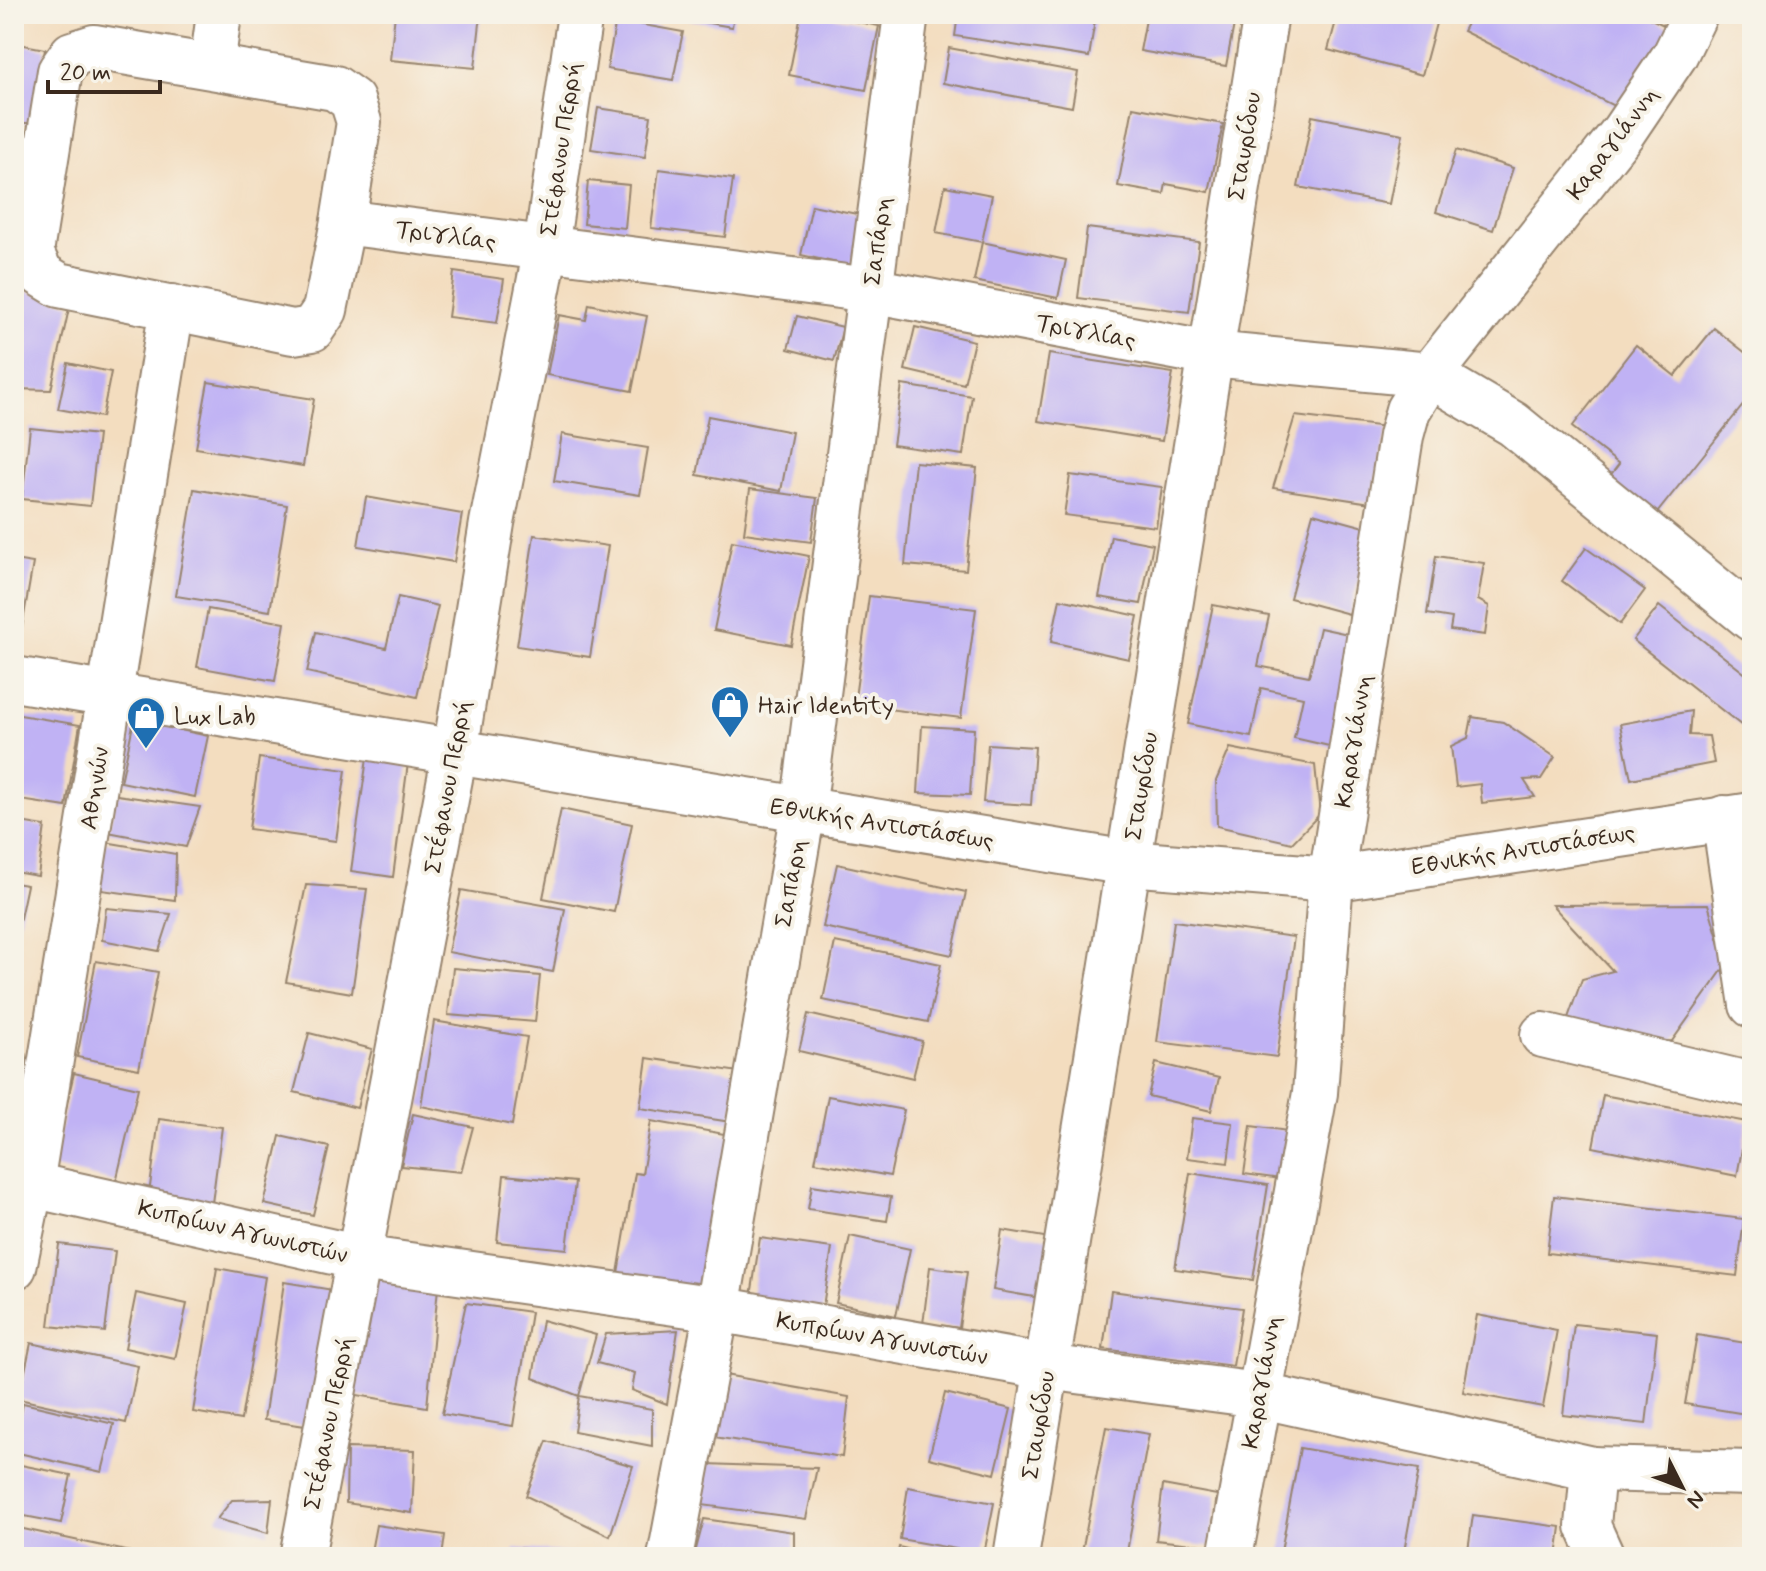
<svg xmlns="http://www.w3.org/2000/svg" width="1766" height="1571" viewBox="0 0 1766 1571" font-family="Mynerve,sans-serif">
<style>
.building{fill:#c0b2f4}
.lines{fill:none;stroke-linecap:round;stroke-linejoin:round}
.minor-casing{stroke:#97846e;stroke-width:48}
.minor{stroke:#fff;stroke-width:44}
.labels{text-anchor:middle;stroke-width:8;stroke-linejoin:round;paint-order:stroke}
.street-label{font-size:24px;fill:#3b2a1e;stroke:#f7f3e8}
.poi-label{font-size:24px;fill:#3b2a1e;stroke:#f7f3e8;text-anchor:start}
</style>
<rect width="100%" height="100%" fill="#f7f3e8"/>
<filter id="ink" filterUnits="userSpaceOnUse"><feTurbulence type="fractalNoise" baseFrequency=".0125" numOctaves="2"/><feDisplacementMap in="SourceGraphic" scale="16" xChannelSelector="R" yChannelSelector="G"/><feConvolveMatrix kernelMatrix="1 2 1 2 8 2 1 2 1" color-interpolation-filters="sRGB"/></filter>
<filter id="wash" filterUnits="userSpaceOnUse"><feTurbulence type="fractalNoise" baseFrequency=".006" numOctaves="4" result="noise"/><feDisplacementMap in="SourceGraphic" scale="32" xChannelSelector="R" yChannelSelector="G"/><feGaussianBlur stdDeviation="1.8" result="paint"/><feColorMatrix in="noise" values="0 0 0 0 0 0 0 0 0 0 0 0 0 0 0 0 0 1.4 0 .05"/><feComposite in="paint" operator="in"/></filter>
<g filter="url(#wash)">
<rect width="100%" height="100%" fill="#f3ddbf"/>
<g id="blocks">
<g class="building">
<polygon points="395,14 481,14 475,68 390,60"/>
<polygon points="657,14 734,14 732,27"/>
<polygon points="801,14 818,14 879,26 866,90 789,75"/>
<polygon points="958,14 1096,14 1089,57 955,36"/>
<polygon points="1147,14 1236,14 1226,66 1140,51"/>
<polygon points="1338,14 1438,16 1422,75 1328,50"/>
<polygon points="1472,14 1641,14 1672,29 1630,114 1463,31"/>
<polygon points="616,20 683,32 673,80 607,69"/>
<polygon points="14,43 45,49 34,123 14,123"/>
<polygon points="949,48 1078,72 1072,107 943,83"/>
<polygon points="1133,107 1223,124 1209,192 1166,184 1164,194 1118,186"/>
<polygon points="598,108 651,116 645,157 591,149"/>
<polygon points="1312,116 1403,134 1389,204 1298,187"/>
<polygon points="1456,150 1513,168 1493,230 1436,212"/>
<polygon points="659,169 733,179 725,237 651,228"/>
<polygon points="14,172 20,173 15,191 14,191"/>
<polygon points="588,181 629,185 625,228 584,224"/>
<polygon points="945,186 992,195 982,242 1066,260 1058,298 974,281 982,242 936,233"/>
<polygon points="812,205 862,215 851,266 801,255"/>
<polygon points="1087,228 1199,242 1189,312 1078,298"/>
<polygon points="454,272 504,279 497,323 448,317"/>
<polygon points="14,288 70,304 51,390 14,389"/>
<polygon points="589,304 647,316 632,391 547,375 559,315 586,320"/>
<polygon points="797,316 843,327 834,361 788,349"/>
<polygon points="915,327 974,341 964,384 905,370"/>
<polygon points="1714,328 1752,358 1752,394 1653,518 1606,481 1619,464 1572,427 1636,345 1675,376"/>
<polygon points="1049,354 1173,373 1162,441 1038,421"/>
<polygon points="68,363 111,372 102,417 58,409"/>
<polygon points="208,382 314,399 303,466 196,448"/>
<polygon points="902,385 972,396 963,455 893,445"/>
<polygon points="708,416 792,432 781,491 697,475"/>
<polygon points="1295,416 1387,427 1371,503 1273,488"/>
<polygon points="30,428 98,435 90,506 22,499"/>
<polygon points="562,434 648,448 640,495 554,481"/>
<polygon points="915,462 977,468 966,570 905,565"/>
<polygon points="1070,475 1162,487 1156,527 1064,515"/>
<polygon points="194,489 287,505 270,611 176,596"/>
<polygon points="750,489 817,498 811,542 744,533"/>
<polygon points="366,497 462,514 454,562 358,546"/>
<polygon points="1313,513 1372,529 1349,614 1290,598"/>
<polygon points="534,535 608,546 590,657 517,646"/>
<polygon points="1111,536 1153,544 1141,604 1099,597"/>
<polygon points="732,541 809,556 791,645 714,630"/>
<polygon points="1586,548 1645,590 1620,624 1562,581"/>
<polygon points="1436,556 1484,563 1478,600 1489,606 1485,635 1450,630 1452,618 1427,614"/>
<polygon points="14,560 33,563 20,639 14,638"/>
<polygon points="869,596 976,609 961,718 854,705"/>
<polygon points="398,597 438,606 417,697 307,672 316,632 386,648"/>
<polygon points="1060,599 1138,616 1129,659 1051,642"/>
<polygon points="1213,605 1269,616 1258,666 1309,676 1320,628 1362,637 1338,748 1294,738 1303,697 1261,688 1251,737 1188,724"/>
<polygon points="1659,606 1752,679 1752,721 1746,729 1633,640"/>
<polygon points="208,609 285,623 275,681 197,667"/>
<polygon points="1691,711 1689,735 1709,736 1714,763 1631,779 1620,724"/>
<polygon points="14,714 80,725 66,807 14,799"/>
<polygon points="1472,717 1503,722 1555,757 1541,779 1524,780 1535,797 1482,803 1480,784 1456,787 1451,746 1468,738"/>
<polygon points="134,720 208,736 195,797 121,782"/>
<polygon points="922,726 974,729 970,795 918,793"/>
<polygon points="988,744 1035,747 1031,805 983,802"/>
<polygon points="1230,748 1315,765 1320,814 1292,843 1217,826 1216,781"/>
<polygon points="259,758 346,770 336,841 249,829"/>
<polygon points="367,758 408,763 393,877 351,871"/>
<polygon points="117,795 200,807 186,847 108,832"/>
<polygon points="561,809 632,824 614,912 543,898"/>
<polygon points="14,821 45,826 38,876 14,872"/>
<polygon points="105,842 176,854 175,900 94,889"/>
<polygon points="837,864 966,892 952,955 823,927"/>
<polygon points="14,883 27,885 15,942 14,942"/>
<polygon points="306,885 367,889 352,993 286,982"/>
<polygon points="461,890 565,909 553,972 448,952"/>
<polygon points="1708,904 1726,965 1672,1041 1636,1044 1602,1035 1568,1018 1582,979 1613,971 1552,905"/>
<polygon points="106,908 171,914 159,951 102,940"/>
<polygon points="1174,921 1294,937 1277,1057 1157,1042"/>
<polygon points="835,942 941,964 928,1022 823,1000"/>
<polygon points="96,961 158,972 139,1069 77,1057"/>
<polygon points="453,968 540,976 535,1022 448,1015"/>
<polygon points="808,1014 922,1041 913,1078 799,1051"/>
<polygon points="434,1021 527,1037 512,1125 421,1106"/>
<polygon points="309,1033 372,1049 357,1108 294,1092"/>
<polygon points="647,1058 739,1072 731,1122 640,1108"/>
<polygon points="1156,1063 1219,1078 1211,1111 1148,1096"/>
<polygon points="74,1073 138,1088 116,1182 52,1167"/>
<polygon points="1603,1095 1747,1122 1737,1176 1593,1147"/>
<polygon points="828,1096 904,1110 890,1176 815,1162"/>
<polygon points="413,1114 473,1127 461,1172 401,1166"/>
<polygon points="1192,1118 1233,1123 1228,1163 1187,1158"/>
<polygon points="159,1119 222,1127 212,1203 149,1194"/>
<polygon points="651,1121 730,1135 703,1294 617,1279 635,1173 642,1174"/>
<polygon points="1251,1126 1288,1131 1281,1179 1244,1174"/>
<polygon points="280,1136 329,1147 313,1215 264,1204"/>
<polygon points="1190,1173 1268,1185 1253,1280 1175,1269"/>
<polygon points="504,1175 575,1182 567,1249 497,1242"/>
<polygon points="812,1185 891,1197 887,1221 808,1209"/>
<polygon points="1554,1196 1744,1219 1737,1276 1547,1253"/>
<polygon points="1002,1230 1062,1240 1052,1300 993,1290"/>
<polygon points="850,1236 910,1249 896,1316 836,1303"/>
<polygon points="760,1238 832,1248 822,1313 750,1303"/>
<polygon points="59,1244 115,1251 105,1332 49,1326"/>
<polygon points="930,1267 967,1272 959,1328 923,1324"/>
<polygon points="217,1268 265,1277 241,1420 193,1412"/>
<polygon points="365,1277 438,1287 427,1407 351,1394"/>
<polygon points="284,1282 339,1291 319,1428 264,1420"/>
<polygon points="1111,1291 1242,1308 1233,1366 1103,1349"/>
<polygon points="136,1293 187,1304 175,1359 125,1348"/>
<polygon points="466,1303 531,1312 513,1426 442,1414"/>
<polygon points="1477,1315 1557,1330 1543,1407 1463,1392"/>
<polygon points="542,1320 596,1335 579,1396 652,1409 652,1446 574,1431 579,1396 533,1378"/>
<polygon points="1574,1324 1657,1333 1646,1424 1563,1415"/>
<polygon points="678,1330 667,1404 632,1390 635,1373 597,1363 606,1334"/>
<polygon points="1697,1335 1752,1344 1752,1415 1685,1404"/>
<polygon points="31,1343 138,1366 126,1423 19,1399"/>
<polygon points="719,1374 849,1397 842,1457 714,1437"/>
<polygon points="945,1393 1011,1409 995,1474 929,1458"/>
<polygon points="23,1403 114,1424 102,1472 14,1452"/>
<polygon points="1106,1427 1149,1434 1126,1557 1081,1557"/>
<polygon points="547,1441 633,1466 610,1536 526,1496"/>
<polygon points="347,1448 415,1450 412,1513 346,1503"/>
<polygon points="1300,1448 1419,1469 1403,1557 1280,1557"/>
<polygon points="16,1464 71,1475 61,1523 14,1514"/>
<polygon points="707,1464 817,1468 806,1519 702,1505"/>
<polygon points="1163,1485 1217,1495 1210,1546 1156,1540"/>
<polygon points="908,1487 994,1503 984,1554 900,1539"/>
<polygon points="272,1499 268,1533 217,1519 232,1500"/>
<polygon points="1473,1515 1561,1527 1557,1557 1467,1557"/>
<polygon points="704,1519 794,1532 794,1557 694,1557"/>
<polygon points="376,1525 445,1535 442,1557 370,1557"/>
<polygon points="14,1527 131,1552 130,1557 14,1557"/>
<polygon points="899,1547 936,1556 936,1557 897,1557"/>
<polygon points="515,1548 593,1555 593,1557 514,1557"/>
</g>
</g>
</g>
<g filter="url(#ink)">
<use href="#blocks" fill-opacity="0" stroke="#97846e" stroke-width="2"/>
<g class="lines">
<defs>
<g id="minor">
<polygon points="94,47 335,88 352,100 359,122 343,222 325,310 312,329 293,332 59,285 41,274 31,252 60,71 72,54"/>
<polyline points="212,66 219,14"/>
<polyline points="343,222 870,290 1211,354 1430,375 1513,424 1752,619"/>
<polyline points="14,679 1128,863 1331,879 1752,815"/>
<polyline points="1724,818 1752,1005"/>
<polyline points="1543,1035 1752,1085"/>
<polyline points="14,1181 360,1258 717,1309 1047,1367 1258,1395 1593,1469 1752,1473"/>
<polyline points="14,1267 31,1184 172,307"/>
<polyline points="1593,1469 1588,1526 1602,1557"/>
<polyline points="302,1557 455,752 492,523 546,248 580,14"/>
<polyline points="670,1557 717,1309 803,810 906,14"/>
<polyline points="1016,1557 1266,14"/>
<polyline points="1230,1557 1315,1093 1331,879 1401,436 1408,410 1430,375 1623,132 1675,55 1695,14"/>
</g>
</defs>
<use href="#minor" class="minor-casing"/>
<use href="#minor" class="minor"/>
</g>
</g>
<defs>
<symbol id="shop-pin" viewBox="-11 -11 22 30"><path d="M0 17L-7.5 6A9.5 9.5 0 1 1 7.5 6Z" fill="#1f6fb2" stroke="#f7f3e8"/><path d="M-5-2.5h2.3a2.7 3.5 0 0 1 5.4 0H5L5.5 6h-11ZM-1.5-2.5h3a1.5 2.3 0 0 0-3 0Z" fill="#fff"/></symbol>
</defs>
<g fill-rule="evenodd">
<use href="#shop-pin" x="708" y="683" width="44" height="60"/>
<use href="#shop-pin" x="124" y="694" width="44" height="60"/>
</g>
<g class="labels">
<g class="street-label">
<text transform="translate(1612 143) rotate(-53)" y="8">Καραγιάννη</text>
<text transform="translate(1244 146) rotate(-81)" y="8">Σταυρίδου</text>
<text transform="translate(560 149) rotate(-82)" y="8">Στέφανου Περρή</text>
<text transform="translate(446 235) rotate(8)" y="8">Τριγλίας</text>
<text transform="translate(877 241) rotate(-83)" y="8">Σαπάρη</text>
<text transform="translate(1086 331) rotate(11)" y="8">Τριγλίας</text>
<text transform="translate(1353 741) rotate(-81)" y="8">Καραγιάννη</text>
<text transform="translate(1141 786) rotate(-81)" y="8">Σταυρίδου</text>
<text transform="translate(447 787) rotate(-80)" y="8">Στέφανου Περρή</text>
<text transform="translate(94 788) rotate(-81)" y="8">Αθηνών</text>
<text transform="translate(882 823) rotate(9)" y="8">Εθνικής Αντιστάσεως</text>
<text transform="translate(1523 849) rotate(-9)" y="8">Εθνικής Αντιστάσεως</text>
<text transform="translate(790 883) rotate(-80)" y="8">Σαπάρη</text>
<text transform="translate(243 1231) rotate(13)" y="8">Κυπρίων Αγωνιστών</text>
<text transform="translate(882 1338) rotate(10)" y="8">Κυπρίων Αγωνιστών</text>
<text transform="translate(1261 1382) rotate(-80)" y="8">Καραγιάννη</text>
<text transform="translate(328 1423) rotate(-79)" y="8">Στέφανου Περρή</text>
<text transform="translate(1038 1425) rotate(-81)" y="8">Σταυρίδου</text>
</g>
<g class="poi-label">
<text x="758" y="713">Hair Identity</text>
<text x="174" y="724">Lux Lab</text>
</g>
</g>
<rect width="1766" height="1571" fill="none" stroke="#f7f3e8" stroke-width="48"/>
<g transform="translate(1682 1487) rotate(132)" stroke="#f7f3e8" stroke-width="6" paint-order="stroke">
<path d="M0-6L14 30L0 20L-14 30Z" fill="#3b2a1e"/>
<text y="-12" font-size="22" font-weight="bold" text-anchor="middle" fill="#3b2a1e">N</text>
</g>
<path d="M48 80v12h112v-12" fill="none" stroke="#3b2a1e" stroke-width="4"/>
<text x="60" y="80" font-size="24" fill="#3b2a1e" stroke="#f7f3e8" stroke-width="6" paint-order="stroke">20 m</text>
</svg>
